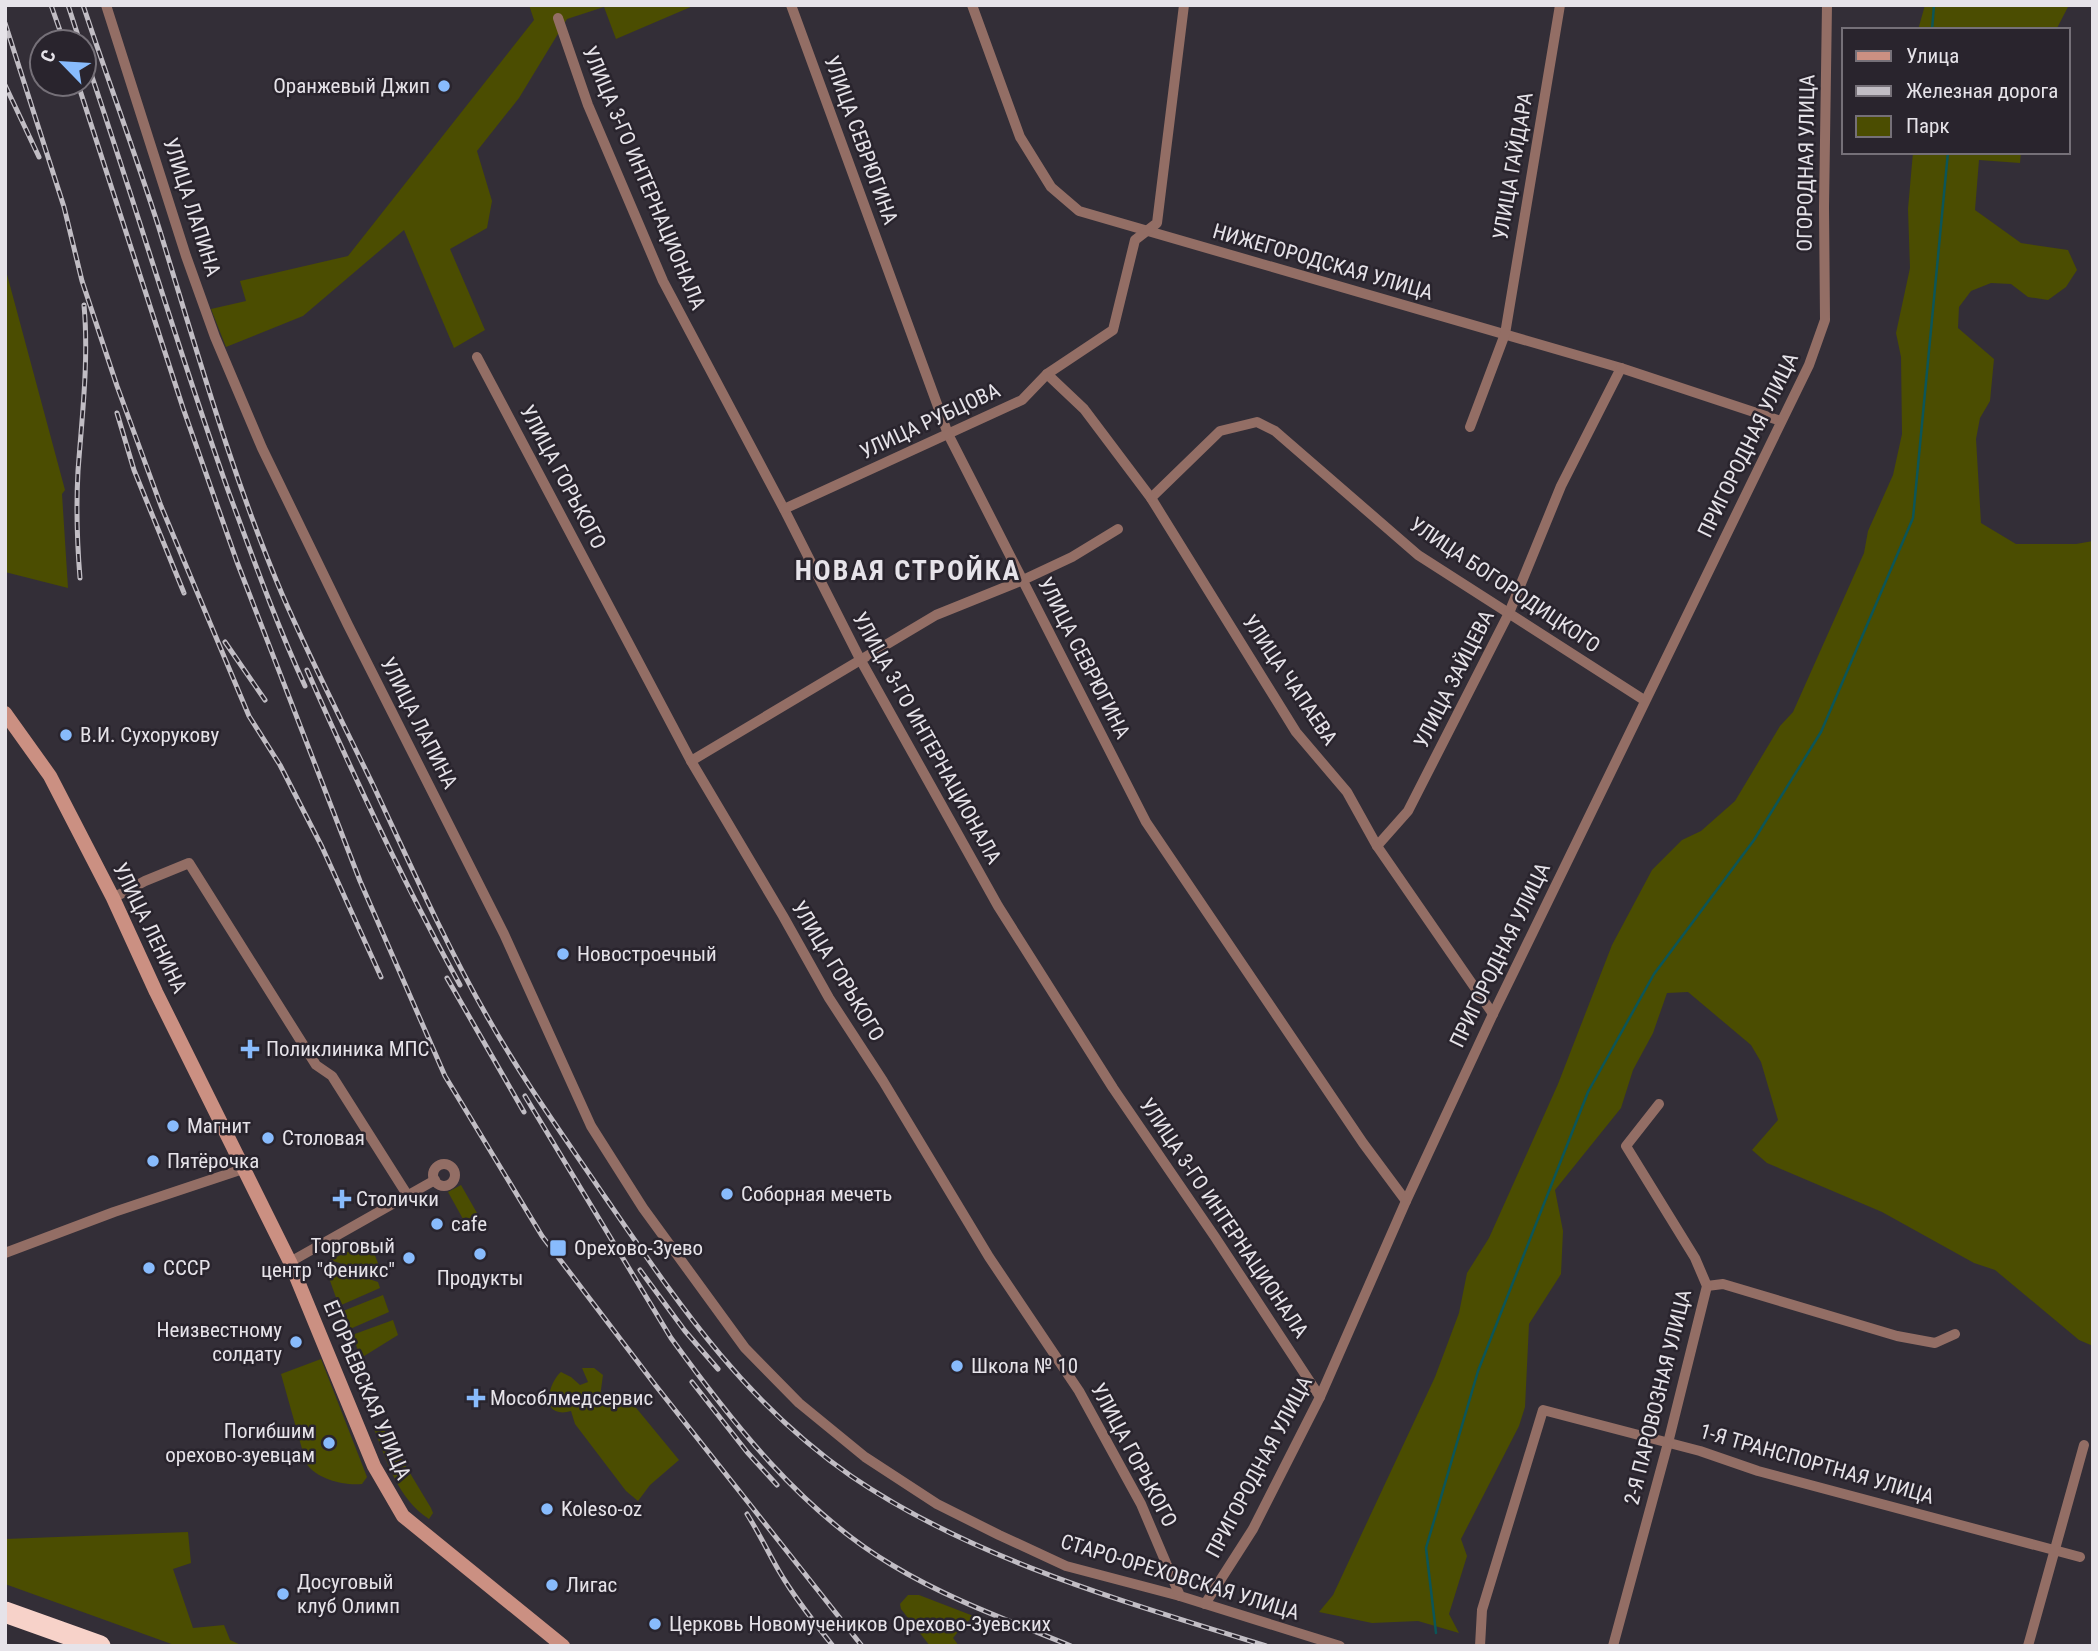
<svg xmlns="http://www.w3.org/2000/svg" width="2098" height="1651" viewBox="0 0 2098 1651" font-family="'Roboto Condensed',sans-serif">
<style>
.green{fill:#4b4d01}
.lines{fill:none;stroke-linecap:round;stroke-linejoin:round}
.stream{stroke:#0c5557;stroke-width:2.5}
.street{stroke:#936e65;stroke-width:10}
.secondary{stroke:#cb9082;stroke-width:14}
.highway{stroke:#f7d2c9;stroke-width:21}
.rail-casing{stroke:#c1bdc4;stroke-width:5}
.rail{stroke:#29242d;stroke-width:2.5;stroke-dasharray:8;stroke-linecap:butt}
.poi-dot{fill:#88bbfc;stroke:#29242d;stroke-width:2.5}
.labels{text-anchor:middle;stroke-width:5;stroke-linejoin:round;paint-order:stroke}
.poi-label{font-size:21px;fill:#e6e3e9;stroke:#29242d;text-anchor:start}
.street-label{font-size:21px;fill:#e6e3e9;stroke:#29242d}
.district-label{font-size:28px;font-weight:bold;letter-spacing:2px;fill:#e6e3e9;stroke:#29242d}
</style>
<rect width="100%" height="100%" fill="#332e37"/>
<g class="green">
<polygon points="529,5 693,6 616,39 604,7 567,19 519,98 477,151 492,201 487,228 450,249 485,330 454,348 404,230 303,316 226,347 211,309 246,301 240,281 348,256 534,20"/>
<polygon points="1925,5 2069,5 2056,30 1918,30"/>
<polygon points="1913,152 2021,152 2020,163 1979,160 1975,210 2021,243 2068,250 2077,270 2066,287 2048,300 2028,297 2011,284 1991,283 1971,291 1959,307 1958,328 1994,359 1990,401 1980,418 1976,439 1981,523 2016,544 2076,544 2093,541 2093,1346 2079,1340 1995,1270 1974,1263 1882,1212 1767,1163 1752,1150 1778,1120 1761,1062 1751,1045 1688,992 1667,993 1653,1033 1633,1070 1621,1108 1555,1190 1563,1231 1561,1274 1529,1324 1525,1407 1519,1426 1461,1539 1467,1556 1449,1614 1459,1633 1418,1621 1372,1623 1319,1612 1333,1595 1435,1377 1459,1313 1467,1273 1489,1238 1558,1084 1612,945 1652,870 1682,840 1701,831 1735,801 1780,726 1793,712 1864,553 1868,531 1893,475 1902,434 1901,357 1896,333 1910,268 1908,209"/>
<polygon points="5,267 65,490 62,494 68,588 5,572"/>
<polygon points="461,1185 481,1220 468,1228 448,1192"/>
<polygon points="370,1242 383,1277 330,1260 369,1242"/>
<polygon points="324,1264 378,1282 380,1288 339,1306"/>
<polygon points="383,1295 389,1312 350,1329 343,1311"/>
<polygon points="393,1320 398,1335 361,1358 352,1335"/>
<path d="M321,1359L367,1477L362,1484C344,1486 316,1479 306,1463L281,1374Z"/>
<path d="M582,1368H594L603,1375L600,1397L607,1401L628,1398L679,1460L650,1485L638,1501L626,1491L575,1424L571,1411C567,1412 563,1413 559,1412C540,1408 552,1379 561,1372L571,1377L580,1385L588,1382Z"/>
<path d="M378,1425L384,1430L431,1508L433,1513L429,1519C398,1499 387,1461 374,1429L375,1426Z"/>
<polygon points="188,1532 191,1563 173,1569 193,1628 224,1625 230,1640 243,1646 177,1646 5,1584 5,1539"/>
<polygon points="908,1595 919,1595 976,1617 966,1622 953,1638 959,1646 930,1646 901,1609 900,1604"/>
</g>
<g class="lines">
<g class="stream">
<polyline points="1932,30 1934,5"/>
<polyline points="1436,1633 1426,1548 1478,1371 1588,1092 1654,974 1754,840 1821,732 1913,518 1948,152"/>
</g>
<g class="street">
<polyline points="106,5 186,256 215,337 262,448 348,625 504,934 591,1126 643,1208 745,1348 799,1403 865,1457 937,1504 999,1535 1066,1566 1180,1596 1340,1646"/>
<polyline points="791,5 948,434 1146,822 1363,1143 1406,1201"/>
<polyline points="972,5 1020,137 1051,187 1079,211 1621,368 1781,421"/>
<polyline points="558,18 588,105 663,281 784,509 860,659 998,906 1113,1088 1215,1237 1320,1397"/>
<polyline points="477,357 691,761 783,916 829,998 883,1081 989,1257 1079,1391 1141,1504 1180,1596"/>
<polyline points="1047,374 1084,409 1151,498 1296,732 1347,792 1377,846 1493,1014"/>
<polyline points="1470,427 1505,334 1560,5"/>
<polyline points="1151,498 1220,431 1257,422 1275,431 1418,555 1644,700"/>
<polyline points="784,509 1022,400 1047,374 1113,330 1135,240 1157,223 1184,5"/>
<polyline points="691,761 936,615 1023,580 1072,557 1118,529"/>
<polyline points="1377,846 1408,811 1509,613 1561,486 1621,368"/>
<polyline points="113,898 145,881 189,863 316,1065 332,1076 408,1196"/>
<circle cx="444" cy="1175" r="11"/>
<polyline points="5,1253 114,1212 243,1169"/>
<polyline points="290,1262 435,1180"/>
<polyline points="1707,1286 1723,1284 1897,1336 1935,1343 1955,1334"/>
<polyline points="1205,1604 1253,1529 1320,1397 1406,1201 1493,1014 1809,365 1825,320 1824,207 1827,5"/>
<polyline points="1480,1646 1482,1610 1543,1410 1700,1451 1758,1471 2080,1557"/>
<polyline points="1613,1646 1668,1443 1707,1286 1695,1258 1626,1146 1659,1104"/>
<polyline points="2028,1646 2084,1445"/>
</g>
<polyline class="secondary" points="5,713 50,776 113,898 156,992 290,1262 374,1466 403,1516 563,1646"/>
<polyline class="highway" points="5,1612 100,1646"/>
<defs>
<g id="rail">
<polyline points="51,5 64,42"/>
<polyline points="68,5 80,42"/>
<path d="M83,5C108,80 135,153 159,228C197,351 232,476 282,594C310,659 343,723 374,787C410,864 445,943 488,1018C523,1080 565,1138 605,1197C678,1303 743,1401 851,1476C974,1560 1126,1602 1266,1646"/>
<polyline points="5,23 64,207 82,281 117,386 161,506 249,716 280,765 322,847 381,977"/>
<path d="M84,53C134,199 177,347 229,493C253,558 276,623 305,686"/>
<polyline points="78,84 183,408 237,562 360,881 445,1076 542,1236 656,1386 862,1646"/>
<polyline points="5,85 39,157"/>
<polyline points="117,413 134,470 184,593"/>
<path d="M80,578C77,542 76,507 78,471C82,416 89,360 84,305"/>
<polyline points="225,642 265,700"/>
<path d="M307,670C354,777 403,882 460,985"/>
<polyline points="447,978 524,1112"/>
<path d="M525,1096L671,1338C732,1422 801,1511 892,1565C948,1599 1010,1621 1071,1646"/>
<polyline points="640,1270 685,1331 718,1369"/>
<polyline points="692,1382 747,1452 777,1485"/>
<path d="M747,1514C759,1533 768,1552 779,1571C794,1597 814,1622 833,1646"/>
</g>
</defs>
<use href="#rail" class="rail-casing"/>
<use href="#rail" class="rail"/>
</g>
<g class="poi-dot">
<circle cx="444" cy="86" r="7"/>
<circle cx="66" cy="735" r="7"/>
<circle cx="563" cy="954" r="7"/>
<path d="M246.5 1038.5h7v7h7v7h-7v7h-7v-7h-7v-7h7z"/>
<circle cx="173" cy="1126" r="7"/>
<circle cx="268" cy="1138" r="7"/>
<circle cx="153" cy="1161" r="7"/>
<circle cx="727" cy="1194" r="7"/>
<path d="M338.5 1188.5h7v7h7v7h-7v7h-7v-7h-7v-7h7z"/>
<circle cx="437" cy="1224" r="7"/>
<rect x="549" y="1239" width="18" height="18" rx="3.5"/>
<circle cx="480" cy="1254" r="7"/>
<circle cx="409" cy="1258" r="7"/>
<circle cx="149" cy="1268" r="7"/>
<circle cx="296" cy="1342" r="7"/>
<circle cx="957" cy="1366" r="7"/>
<path d="M472.5 1387.5h7v7h7v7h-7v7h-7v-7h-7v-7h7z"/>
<circle cx="329" cy="1443" r="7"/>
<circle cx="547" cy="1509" r="7"/>
<circle cx="552" cy="1585" r="7"/>
<circle cx="283" cy="1594" r="7"/>
<circle cx="655" cy="1624" r="7"/>
</g>
<g class="labels">
<g class="poi-label">
<text x="430" y="93" text-anchor="end">Оранжевый Джип</text>
<text x="80" y="742">В.И. Сухорукову</text>
<text x="577" y="961">Новостроечный</text>
<text x="266" y="1056">Поликлиника МПС</text>
<text x="187" y="1133">Магнит</text>
<text x="282" y="1145">Столовая</text>
<text x="167" y="1168">Пятёрочка</text>
<text x="741" y="1201">Соборная мечеть</text>
<text x="356" y="1206">Столички</text>
<text x="451" y="1231">cafe</text>
<text x="395" y="1253" text-anchor="end">Торговый<tspan x="395" dy="24">центр "Феникс"</tspan></text>
<text x="574" y="1255">Орехово-Зуево</text>
<text x="163" y="1275">СССР</text>
<text x="480" y="1285" text-anchor="middle">Продукты</text>
<text x="282" y="1337" text-anchor="end">Неизвестному<tspan x="282" dy="24">солдату</tspan></text>
<text x="971" y="1373">Школа № 10</text>
<text x="490" y="1405">Мособлмедсервис</text>
<text x="315" y="1438" text-anchor="end">Погибшим<tspan x="315" dy="24">орехово-зуевцам</tspan></text>
<text x="561" y="1516">Koleso-oz</text>
<text x="297" y="1589">Досуговый<tspan x="297" dy="24">клуб Олимп</tspan></text>
<text x="566" y="1592">Лигас</text>
<text x="669" y="1631">Церковь Новомучеников Орехово-Зуевских</text>
</g>
<g class="street-label">
<text transform="translate(861 140) rotate(70)" y="7">УЛИЦА СЕВРЮГИНА</text>
<text transform="translate(1806 163) rotate(-89)" y="7">ОГОРОДНАЯ УЛИЦА</text>
<text transform="translate(1513 166) rotate(-80)" y="7">УЛИЦА ГАЙДАРА</text>
<text transform="translate(644 178) rotate(67)" y="7">УЛИЦА 3-ГО ИНТЕРНАЦИОНАЛА</text>
<text transform="translate(192 207) rotate(72)" y="7">УЛИЦА ЛАПИНА</text>
<text transform="translate(1323 262) rotate(16)" y="7">НИЖЕГОРОДСКАЯ УЛИЦА</text>
<text transform="translate(930 421) rotate(-25)" y="7">УЛИЦА РУБЦОВА</text>
<text transform="translate(1748 445) rotate(-64)" y="7">ПРИГОРОДНАЯ УЛИЦА</text>
<text transform="translate(563 477) rotate(62)" y="7">УЛИЦА ГОРЬКОГО</text>
<text transform="translate(1505 585) rotate(34)" y="7">УЛИЦА БОГОРОДИЦКОГО</text>
<text transform="translate(1084 658) rotate(63)" y="7">УЛИЦА СЕВРЮГИНА</text>
<text transform="translate(1454 679) rotate(-63)" y="7">УЛИЦА ЗАЙЦЕВА</text>
<text transform="translate(1290 680) rotate(56)" y="7">УЛИЦА ЧАПАЕВА</text>
<text transform="translate(419 723) rotate(63)" y="7">УЛИЦА ЛАПИНА</text>
<text transform="translate(927 738) rotate(61)" y="7">УЛИЦА 3-ГО ИНТЕРНАЦИОНАЛА</text>
<text transform="translate(150 928) rotate(64)" y="7">УЛИЦА ЛЕНИНА</text>
<text transform="translate(1500 955) rotate(-64)" y="7">ПРИГОРОДНАЯ УЛИЦА</text>
<text transform="translate(838 971) rotate(59)" y="7">УЛИЦА ГОРЬКОГО</text>
<text transform="translate(1224 1218) rotate(56)" y="7">УЛИЦА 3-ГО ИНТЕРНАЦИОНАЛА</text>
<text transform="translate(367 1390) rotate(67)" y="7">ЕГОРЬЕВСКАЯ УЛИЦА</text>
<text transform="translate(1658 1397) rotate(-76)" y="7">2-Я ПАРОВОЗНАЯ УЛИЦА</text>
<text transform="translate(1134 1455) rotate(62)" y="7">УЛИЦА ГОРЬКОГО</text>
<text transform="translate(1817 1464) rotate(16)" y="7">1-Я ТРАНСПОРТНАЯ УЛИЦА</text>
<text transform="translate(1259 1467) rotate(-62)" y="7">ПРИГОРОДНАЯ УЛИЦА</text>
<text transform="translate(1180 1577) rotate(17)" y="7">СТАРО-ОРЕХОВСКАЯ УЛИЦА</text>
</g>
<g class="district-label">
<text x="908" y="580">НОВАЯ СТРОЙКА</text>
</g>
</g>
<rect width="2098" height="1651" fill="none" stroke="#e6e3e9" stroke-width="14"/>
<rect x="1842" y="28" width="228" height="126" fill="#29242d" stroke="#757078" stroke-width="2"/>
<rect x="1856" y="51" width="35" height="10" fill="#cb9082" stroke="#757078" stroke-width="2"/>
<text x="1906" y="63" font-size="21" fill="#e6e3e9">Улица</text>
<rect x="1856" y="86" width="35" height="10" fill="#c1bdc4" stroke="#757078" stroke-width="2"/>
<text x="1906" y="98" font-size="21" fill="#e6e3e9">Железная дорога</text>
<rect x="1856" y="116" width="35" height="21" fill="#4b4d01" stroke="#757078" stroke-width="2"/>
<text x="1906" y="133" font-size="21" fill="#e6e3e9">Парк</text>
<g transform="translate(63 63) rotate(295)"><circle r="33" fill="#29242d" stroke="#757078" stroke-width="2"/>
<path d="M0-5L12 26L0 18L-12 26Z" fill="#88bbfc"/>
<text y="-10" font-size="19" font-weight="bold" text-anchor="middle" fill="#e6e3e9">С</text>
</g>
</svg>
